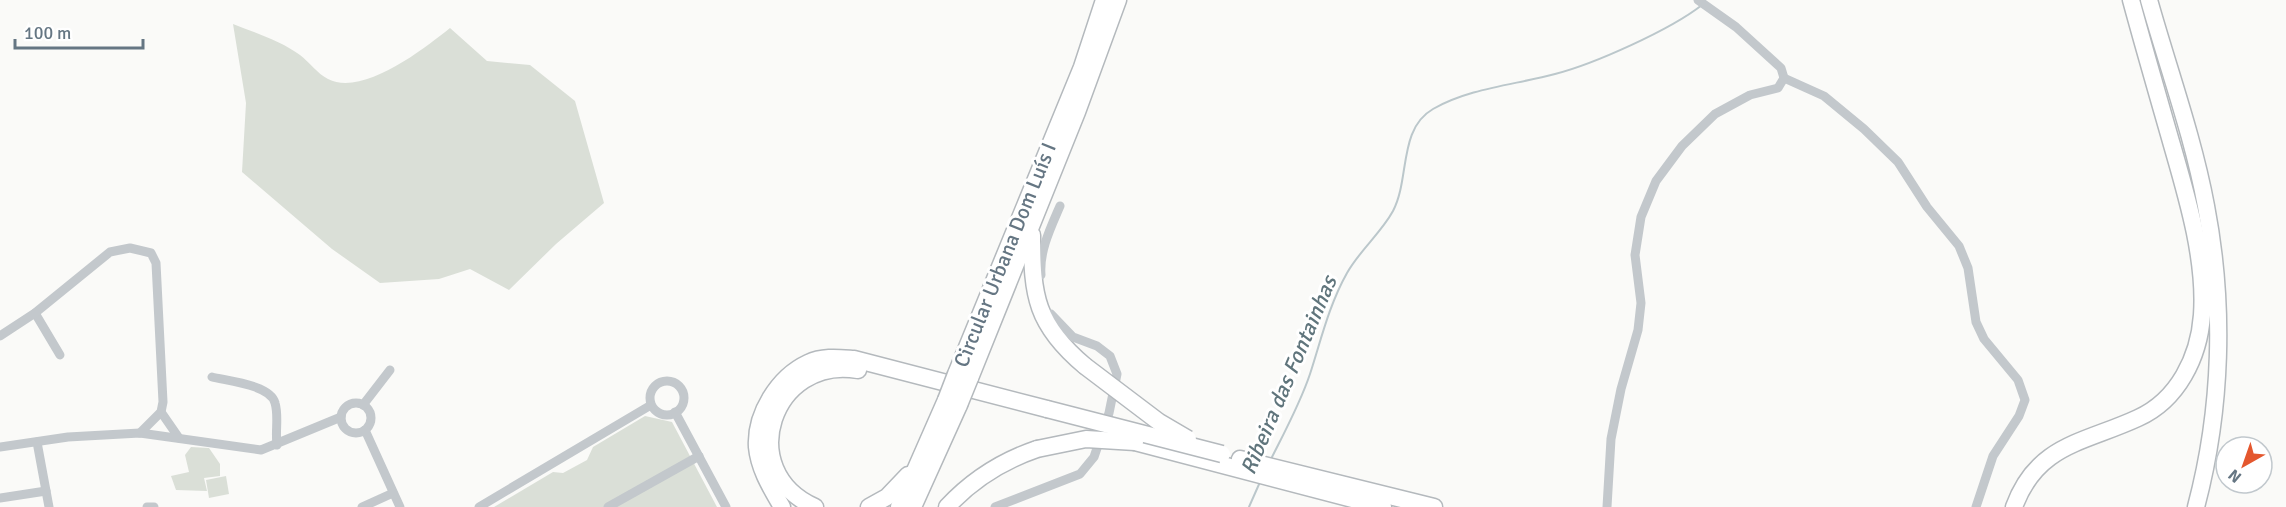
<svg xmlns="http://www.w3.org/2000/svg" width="2286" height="507" viewBox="0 0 2286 507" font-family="Signika,sans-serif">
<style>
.green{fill:#dadfd7}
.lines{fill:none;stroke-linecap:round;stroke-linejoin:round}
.stream{stroke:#bbc7cb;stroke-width:2}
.trunk-casing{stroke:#b4b9bd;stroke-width:19}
.minor{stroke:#c3c8cc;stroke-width:9}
.trunk{stroke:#fff;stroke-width:16}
.trunk-bridge-casing{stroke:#b4b9bd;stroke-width:19;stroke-linecap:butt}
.trunk-bridge{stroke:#fff;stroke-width:16}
.labels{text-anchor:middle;stroke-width:6;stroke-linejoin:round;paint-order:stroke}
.street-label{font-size:21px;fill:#657683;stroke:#fff}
.water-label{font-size:22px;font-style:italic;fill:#60757c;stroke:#fff}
</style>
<rect width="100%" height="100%" fill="#fafaf8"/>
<g class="green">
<path d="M233,24C256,33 281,41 300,55C309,62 318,74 328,79C363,97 425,48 450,28L487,61L530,65L575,101L604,203L556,244L509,290L470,269L439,279L380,283L332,249L242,172L246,103Z"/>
<polygon points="645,416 672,422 717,507 494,507 553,472 563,473 587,460 593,447"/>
<polygon points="191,447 209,448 220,464 220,476 204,478 207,491 176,490 171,476 189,472 185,455"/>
<polygon points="226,476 229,494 209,498 206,480"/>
</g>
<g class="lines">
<g class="stream">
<path d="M1270,461C1284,433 1300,404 1310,374C1321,340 1329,305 1347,273C1360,250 1381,233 1393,211C1410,179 1398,129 1433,109C1470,88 1514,85 1555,74C1594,64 1670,30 1702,5"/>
<polyline points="1249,507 1260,482"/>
</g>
<defs>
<g id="trunk">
<path d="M2149,0C2168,68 2193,136 2206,206C2225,305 2222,409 2196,507"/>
<path d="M1032,235C1032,296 1036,325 1085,366"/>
<polyline points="956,374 1082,67 1104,0"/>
<polyline points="970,378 1077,112 1118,0"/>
<polyline points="1135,442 1383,507"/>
<polyline points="1240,459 1434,507"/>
<path d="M782,507C771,488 759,469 757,447C755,414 778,377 808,363C823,356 839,358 854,359L1047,409"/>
<path d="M815,507C733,471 773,355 858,370"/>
<polyline points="869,507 887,497 908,475"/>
<polyline points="899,507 946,400"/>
<polyline points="913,507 959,405"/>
<path d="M947,507C972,480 1002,461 1037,449"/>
<path d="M2014,507C2037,444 2084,443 2138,418C2178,400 2199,357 2202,315C2206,260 2187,197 2172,145C2158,96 2144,48 2131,0"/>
</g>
</defs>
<use href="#trunk" class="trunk-casing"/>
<g class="minor">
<polyline points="1784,78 1824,96 1864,129 1898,162 1927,207 1959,246 1968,268 1976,322 1984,339 2018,380 2025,400 2019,416 1993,456 1976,507"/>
<path d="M1041,275C1039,251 1051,227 1060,206"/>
<polyline points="35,313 60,355"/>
<polyline points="0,336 35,313 110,252 130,248 151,253 156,263 163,402 161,412 140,433"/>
<path d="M212,377C228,381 271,385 275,403C279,416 275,432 277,445"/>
<circle cx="667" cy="398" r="17"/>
<circle cx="356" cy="418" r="15"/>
<polyline points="363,405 390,370"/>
<polyline points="161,412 179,438"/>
<polyline points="675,412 726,507"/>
<polyline points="365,430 400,507"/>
<polyline points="37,442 49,507"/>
<polyline points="0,447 68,437 140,433 261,450 341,417"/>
<polyline points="0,498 46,491"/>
<polyline points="147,507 154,507"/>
<polyline points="362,507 393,493"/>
<polyline points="479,507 651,405"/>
<polyline points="608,507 699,456"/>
<polyline points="995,507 1080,474 1094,457 1109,413 1117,374 1110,356 1097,346 1073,337 1051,314"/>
<polyline points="1607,507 1611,439 1621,389 1638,330 1641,303 1635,255 1641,217 1656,181 1682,146 1715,114 1750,95 1778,88 1784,78 1781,68 1736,27 1698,0"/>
</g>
<use href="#trunk" class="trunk"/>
<defs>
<g id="trunk-bridge">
<polyline points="1085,366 1159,422 1188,439"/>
<polyline points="946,400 956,374"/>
<polyline points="959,405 970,378"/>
<polyline points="1047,409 1222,454"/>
<polyline points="1037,449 1086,439 1135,442"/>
</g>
</defs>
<use href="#trunk-bridge" class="trunk-bridge-casing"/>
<use href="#trunk-bridge" class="trunk-bridge"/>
</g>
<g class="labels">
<g class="street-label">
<text transform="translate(1005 255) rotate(-68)" y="7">Circular Urbana Dom Luís I</text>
</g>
<g class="water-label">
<text transform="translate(1288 375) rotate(-67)" y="8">Ribeira das Fontainhas</text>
</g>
</g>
<g transform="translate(2244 465) rotate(220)"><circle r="28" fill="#ffffff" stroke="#c1c8cd" stroke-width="1.5"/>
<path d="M0-4.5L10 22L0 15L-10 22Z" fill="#e4572e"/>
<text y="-9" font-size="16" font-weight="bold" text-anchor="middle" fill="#657683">N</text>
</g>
<path d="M15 39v9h128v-9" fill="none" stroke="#657683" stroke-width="3"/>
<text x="24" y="39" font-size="18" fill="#657683" stroke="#ffffff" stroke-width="4.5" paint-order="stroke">100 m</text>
</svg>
